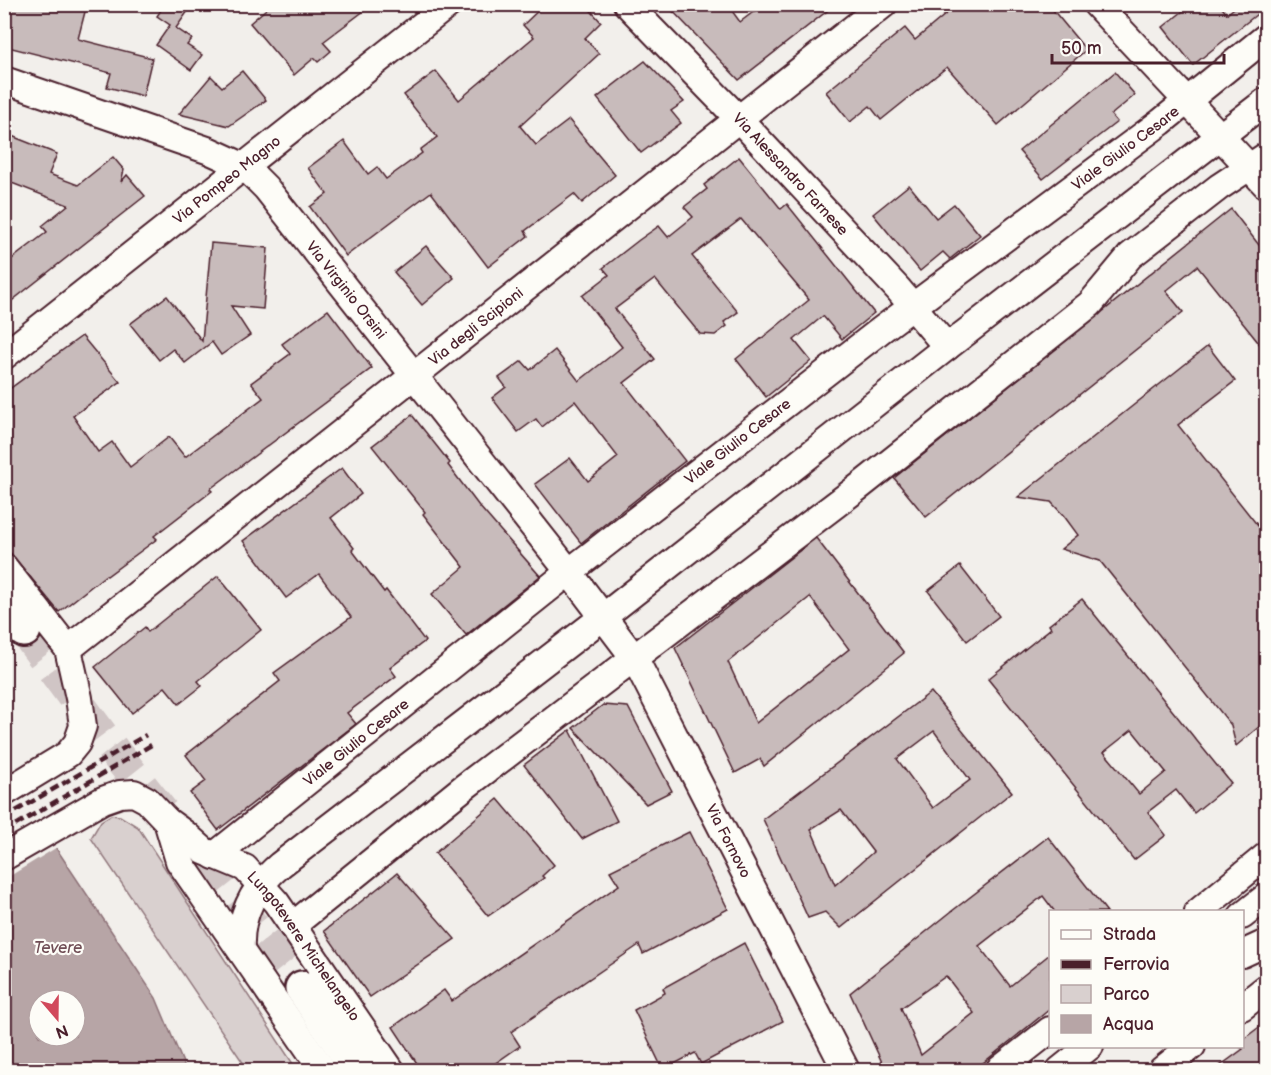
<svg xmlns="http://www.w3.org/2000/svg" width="1271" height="1075" viewBox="0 0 1271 1075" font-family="'Balsamiq Sans',sans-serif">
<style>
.green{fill:#d9d0cf;stroke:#92787d;stroke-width:1.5}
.water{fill:#b7a5a6;stroke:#8b6f75;stroke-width:1.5;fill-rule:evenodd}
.pier{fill:#f2efeb}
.building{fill:#c8bbbb;stroke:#4a1f2b;stroke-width:1.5;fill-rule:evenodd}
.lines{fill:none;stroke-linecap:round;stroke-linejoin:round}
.major-tunnel{stroke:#d0c5c5;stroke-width:33;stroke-dasharray:33 16;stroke-linecap:butt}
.minor-casing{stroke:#4a1f2b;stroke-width:30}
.major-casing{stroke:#4a1f2b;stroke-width:38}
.minor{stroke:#fdfcf7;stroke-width:26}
.major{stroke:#fdfcf7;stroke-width:33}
.rail{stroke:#4a1f2b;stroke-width:4.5;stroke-dasharray:9 4.5;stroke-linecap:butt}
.labels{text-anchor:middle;stroke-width:4.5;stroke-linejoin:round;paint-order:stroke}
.street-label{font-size:15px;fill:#4a1f2b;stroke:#fdfcf7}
.water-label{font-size:16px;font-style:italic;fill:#704e56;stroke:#fdfcf7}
</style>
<rect width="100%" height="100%" fill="#f2efeb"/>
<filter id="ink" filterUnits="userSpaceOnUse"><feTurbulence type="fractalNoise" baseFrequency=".0167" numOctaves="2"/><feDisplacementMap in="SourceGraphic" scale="12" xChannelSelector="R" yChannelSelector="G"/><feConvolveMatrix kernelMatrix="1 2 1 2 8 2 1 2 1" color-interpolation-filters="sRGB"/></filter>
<g filter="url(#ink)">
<polygon class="green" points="111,815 120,816 138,827 297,1070 248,1070 91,838 101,821"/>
<path class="water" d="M4,770L156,998L186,1070H5ZM39,1000H75V1036H39Z"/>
<polygon class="pier" points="9,771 59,846 5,879 5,773"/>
<g class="building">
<polygon points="4,4 87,4 78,39 152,58 143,96 107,87 111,73 4,46"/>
<polygon points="165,4 178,4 188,11 176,28 192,39 187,45 202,55 191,70 156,45 170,25 157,16"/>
<polygon points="272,4 373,4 323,42 331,51 318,62 314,58 294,75 250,23"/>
<polygon points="545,4 585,4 601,22 585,38 599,54 520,126 536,145 569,120 615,175 582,203 574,194 525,231 528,236 488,267 431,192 346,256 310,207 327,194 308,168 344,141 368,174 377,167 386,179 422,153 420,150 437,137 404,95 436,71 459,100 534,37 523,25"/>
<polygon points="666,4 727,4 740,22 764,4 836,4 739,80"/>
<polygon points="958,4 1048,4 1086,50 998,125 947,67 881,120 870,106 850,122 826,92 905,28 915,40"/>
<polygon points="1192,4 1219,4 1227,14 1239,4 1266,4 1266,7 1193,65 1163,27"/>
<polygon points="645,61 684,102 671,111 681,123 641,153 597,98"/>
<polygon points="242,71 266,100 229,126 179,114 211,76 222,87"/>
<polygon points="1115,72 1135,95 1111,115 1117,122 1043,179 1019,151"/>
<polygon points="4,133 57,154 49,174 78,185 113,157 124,170 121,182 127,175 145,196 4,307 4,265 47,232 42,226 68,205 4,180"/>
<polygon points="739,157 781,209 787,204 874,313 842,339 823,316 794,340 811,361 766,397 736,359 809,300 741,219 692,256 738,312 724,322 727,326 715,335 700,334 655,279 615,309 655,359 624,383 685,461 581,543 535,484 570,458 588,481 618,457 575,401 542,427 536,419 518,432 492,398 506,387 499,378 522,361 530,370 555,350 579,381 622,347 582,296 609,275 603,268 639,240 659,226 668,237 693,217 684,207 707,189 704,185"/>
<polygon points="909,185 936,218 954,204 980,235 950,259 943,252 920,271 873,214"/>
<polygon points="1231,209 1266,254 1266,352 1197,266 1166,291 1183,312 926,517 894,478"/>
<polygon points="211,243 268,248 263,309 231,306 250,335 221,355 212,342 185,363 173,349 159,360 130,324 167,296 202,341"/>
<polygon points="426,246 454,278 422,305 394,272"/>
<polygon points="328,310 372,368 210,489 212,491 154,536 157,539 107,576 106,575 59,612 4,545 4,393 82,336 120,382 73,416 98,452 112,442 130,467 169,437 185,457 263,398 251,383 290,354 282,344"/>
<polygon points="1208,346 1235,381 1178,425 1266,536 1266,721 1236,746 1231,725 1100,561 1061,549 1078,535 1064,516 1051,502 1018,497"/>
<polygon points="412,415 450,463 448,465 479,506 540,576 466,635 432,594 464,567 423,514 425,512 372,446"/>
<polygon points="342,468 361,494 331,518 354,548 352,550 384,592 386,590 425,641 390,668 396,676 347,713 356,724 218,830 190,793 206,781 186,755 280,681 274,673 351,617 319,574 286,598 243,541"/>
<path d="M816,538L904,653L764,766L760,759L735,773L675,648ZM810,597L849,649L756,723L728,662Z"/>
<polygon points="960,566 999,616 967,641 928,591"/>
<polygon points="218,576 261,630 198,681 202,686 179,704 165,687 132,713 95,667 145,627 148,632"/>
<path d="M1082,599L1231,783L1194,813L1176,790L1148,812L1166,835L1134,860L988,679L1051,628L1049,625ZM1132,730L1166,772L1139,794L1104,752Z"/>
<path d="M931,692L1012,792L841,928L825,912L808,918L763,819ZM934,731L970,780L933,808L897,759ZM841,810L873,852L835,885L811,829Z"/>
<polygon points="603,705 628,707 672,791 646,804 573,728"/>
<polygon points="570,730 617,821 582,839 524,765"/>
<polygon points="498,799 554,865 542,876 544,878 488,916 435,853"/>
<polygon points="689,832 728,909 643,954 639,945 511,1032 520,1046 484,1071 422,1071 393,1027 444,990 452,1001 619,885 610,871"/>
<path d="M1048,837L1107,912H1055L1043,896L979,946L1010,986L1050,954V1009L973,1071H886L850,993L952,911ZM946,976L974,1013L921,1055L901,1008Z"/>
<polygon points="397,873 455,939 370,997 324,931"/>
<polygon points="744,943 783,1021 701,1064 695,1053 663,1070 634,1010 665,993 663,988"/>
<polygon points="1266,1022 1266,1071 1213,1071 1243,1049 1240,1047 1242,1047 1242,1040"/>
</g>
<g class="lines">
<polyline class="major-tunnel" points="24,630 109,745 302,988"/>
<defs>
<g id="minor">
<path id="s1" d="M627,4L738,118L898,289L947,347"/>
<polyline points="1096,4 1266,185"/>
<path id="s2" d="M4,80L210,151L245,167L266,188L569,572L635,659L846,1070"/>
<path id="s3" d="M4,356L449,4"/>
<polyline points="4,567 68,649 79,698 83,726 77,743 68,754 4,793"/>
<path id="s4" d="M68,649L884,4"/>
<polyline points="167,821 179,861 323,1070"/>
<path id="s5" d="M214,856L569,572L881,330L1161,122L1266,37"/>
<path id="s6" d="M4,857L103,800L120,794L134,793L147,800L167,821L185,834L204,851L245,868L276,902L391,1070"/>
<polyline points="1198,912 1266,856"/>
<polyline points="1242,916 1266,897"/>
<polyline points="292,926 463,788 860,486 1090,304 1130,256 1219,187 1266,156"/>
<path d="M241,950C239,915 254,887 280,865L603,617L947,347L1266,101"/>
<polyline points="1242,954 1266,943"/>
<polyline points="1242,1007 1266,988"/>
<polyline points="999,1070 1050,1030"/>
<polyline points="1060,1070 1090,1046"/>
<polyline points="1162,1070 1192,1046"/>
</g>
<g id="major">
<polyline points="4,605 24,630"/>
<polyline points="302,988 358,1070"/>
</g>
</defs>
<use href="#minor" class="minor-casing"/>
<use href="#major" class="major-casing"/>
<use href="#minor" class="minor"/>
<use href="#major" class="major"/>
<g class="rail">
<polyline points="4,818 146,735"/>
<polyline points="4,832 153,744"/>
</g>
</g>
</g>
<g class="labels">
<g class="street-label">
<text dy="5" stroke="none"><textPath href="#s5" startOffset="1154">Viale Giulio Cesare</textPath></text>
<text dy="5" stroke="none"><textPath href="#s1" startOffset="236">Via Alessandro Farnese</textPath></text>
<text dy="5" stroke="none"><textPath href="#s3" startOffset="284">Via Pompeo Magno</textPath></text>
<text dy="5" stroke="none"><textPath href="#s2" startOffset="416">Via Virginio Orsini</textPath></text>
<text dy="5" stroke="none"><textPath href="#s4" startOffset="520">Via degli Scipioni</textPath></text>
<text dy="5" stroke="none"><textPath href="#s5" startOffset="668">Viale Giulio Cesare</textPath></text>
<text dy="5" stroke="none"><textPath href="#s5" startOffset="182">Viale Giulio Cesare</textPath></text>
<text dy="5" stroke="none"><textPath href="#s2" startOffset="1089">Via Fornovo</textPath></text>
<text dy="5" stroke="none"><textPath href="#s6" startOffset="380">Lungotevere Michelangelo</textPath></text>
</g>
<g class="water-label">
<text x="58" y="953">Tevere</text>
</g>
</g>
<rect width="1271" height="1075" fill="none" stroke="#fdfcf7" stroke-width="24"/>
<rect x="12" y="12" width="1247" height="1051" fill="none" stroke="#4a1f2b" stroke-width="2" filter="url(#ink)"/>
<rect x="1049" y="910" width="195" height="138" fill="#fdfcf7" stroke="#b5a4a5" stroke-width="1.5"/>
<rect x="1061" y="930" width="30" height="9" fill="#fdfcf7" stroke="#b5a4a5" stroke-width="1.5"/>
<text x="1103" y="940" font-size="18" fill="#4a1f2b">Strada</text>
<rect x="1061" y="960" width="30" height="9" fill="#4a1f2b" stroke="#b5a4a5" stroke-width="1.5"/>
<text x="1103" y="970" font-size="18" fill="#4a1f2b">Ferrovia</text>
<rect x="1061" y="985" width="30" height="18" fill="#d9d0cf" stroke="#b5a4a5" stroke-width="1.5"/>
<text x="1103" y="1000" font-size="18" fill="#4a1f2b">Parco</text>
<rect x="1061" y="1015" width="30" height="18" fill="#b7a5a6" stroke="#b5a4a5" stroke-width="1.5"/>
<text x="1103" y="1030" font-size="18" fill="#4a1f2b">Acqua</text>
<g transform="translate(57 1018) rotate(160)"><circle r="28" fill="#fdfcf7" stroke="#b5a4a5" stroke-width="1.5"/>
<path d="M0-4.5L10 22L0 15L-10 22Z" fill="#d1495b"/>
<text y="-9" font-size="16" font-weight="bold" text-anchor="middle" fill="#4a1f2b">N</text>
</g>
<path d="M1052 54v9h172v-9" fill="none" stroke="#4a1f2b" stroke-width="3"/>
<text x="1061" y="54" font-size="18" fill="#4a1f2b" stroke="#fdfcf7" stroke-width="4.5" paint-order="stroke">50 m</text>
</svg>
